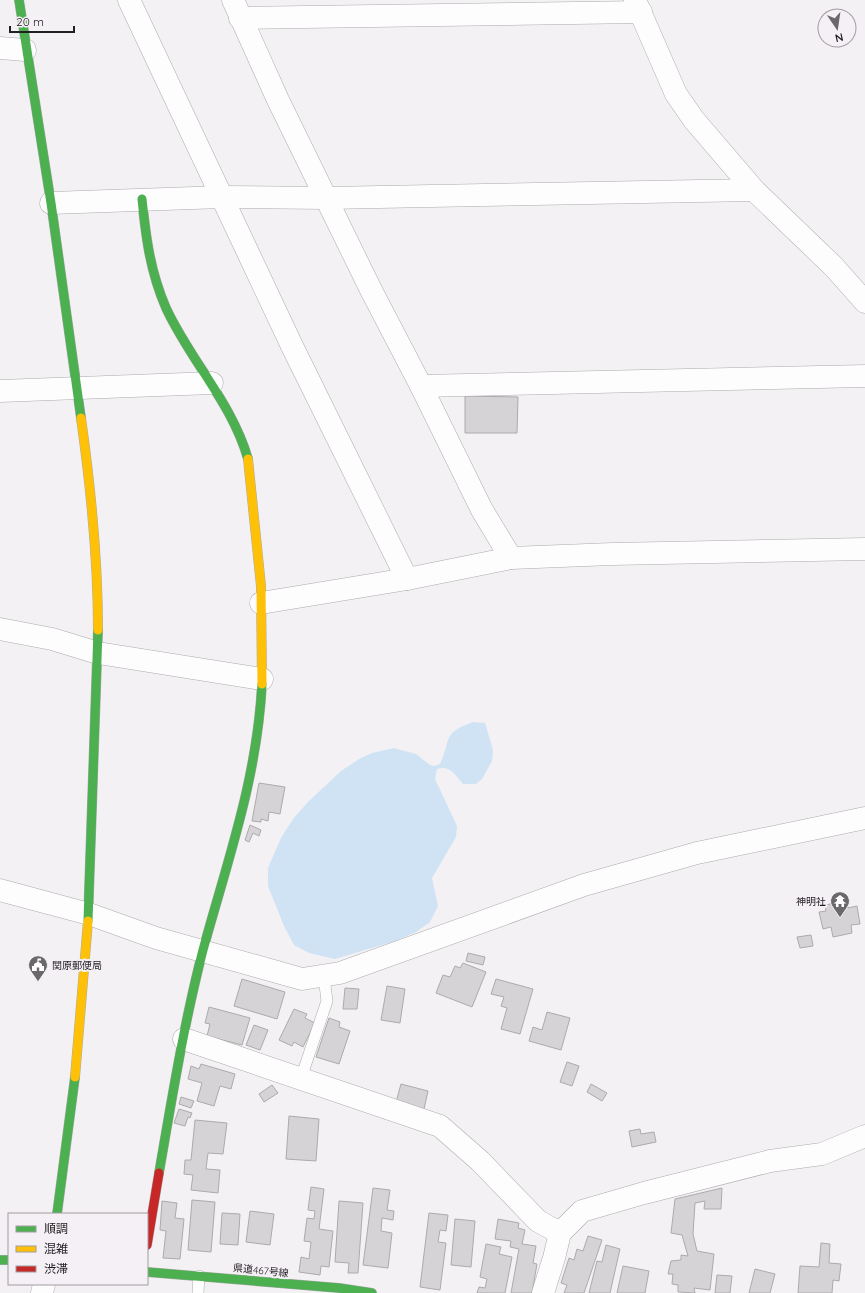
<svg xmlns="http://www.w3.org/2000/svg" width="865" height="1293" viewBox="0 0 865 1293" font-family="Quicksand,'Noto Sans JP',sans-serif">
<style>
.water{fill:#cfe3f4}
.building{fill:#d5d3d5;stroke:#acaaac}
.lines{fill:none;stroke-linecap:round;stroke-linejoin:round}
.lane-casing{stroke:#acabac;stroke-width:12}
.street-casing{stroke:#acabac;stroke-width:23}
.fast-casing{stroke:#acabac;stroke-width:10}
.slow-casing{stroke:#acabac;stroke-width:10}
.jam-casing{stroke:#acabac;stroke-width:10}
.lane{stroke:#fdfdfd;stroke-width:11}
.street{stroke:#fdfdfd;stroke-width:22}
.fast{stroke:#4caf50;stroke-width:9}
.slow{stroke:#ffc107;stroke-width:9}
.jam{stroke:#c62828;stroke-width:9}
.labels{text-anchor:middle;stroke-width:4;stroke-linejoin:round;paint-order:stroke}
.poi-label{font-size:10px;fill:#211f21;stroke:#f5f0f5;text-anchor:end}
.street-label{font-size:10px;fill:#211f21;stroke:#f5f0f5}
</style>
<rect width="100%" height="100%" fill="#f4f1f4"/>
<path class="water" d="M473,722L485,723L493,750L492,761L482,779L476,784H463C455,775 450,765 437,769L435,779L457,826L456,837L432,878L438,906L430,922L416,932L395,941L335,959L309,953L294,945L284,926L268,886V868L281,838L293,819L308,802L341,771L359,759L372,753L394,748L416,754L430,765L434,766L440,764C452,738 441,734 473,722Z"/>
<g class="building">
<polygon points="465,396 518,397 517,433 465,433"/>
<polygon points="259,783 285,787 280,814 269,812 268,821 261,819 261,822 252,821"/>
<polygon points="250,825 261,830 259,836 253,833 249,842 245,840"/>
<polygon points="847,901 848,908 857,906 860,924 851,925 852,933 833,937 831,927 823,929 819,912 826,911 825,905"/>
<polygon points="811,935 813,946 800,948 797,937"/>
<polygon points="468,953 485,957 483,965 466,961"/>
<polygon points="463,963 486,972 472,1007 436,993 443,975 450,977 455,966 460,968"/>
<polygon points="242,979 285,992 277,1019 234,1006"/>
<polygon points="496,979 533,989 520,1034 501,1029 507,1008 501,1006 504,997 491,994"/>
<polygon points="387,986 405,989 400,1023 381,1020"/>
<polygon points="345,988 359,989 357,1009 343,1009"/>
<polygon points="209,1007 250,1018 242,1045 207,1036 210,1024 205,1023"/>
<polygon points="294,1009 307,1014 305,1018 315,1023 303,1047 294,1042 292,1046 279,1040"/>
<polygon points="547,1012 570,1018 561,1050 529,1041 533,1027 542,1030"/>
<polygon points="329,1018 340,1022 339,1027 350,1031 339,1064 316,1057"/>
<polygon points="254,1025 268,1030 260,1050 246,1045"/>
<polygon points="567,1062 579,1066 572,1086 560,1082"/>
<polygon points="201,1064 235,1074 231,1089 220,1086 214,1106 197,1101 202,1083 188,1079 191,1066 199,1069"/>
<polygon points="401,1084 428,1091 424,1109 396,1102"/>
<polygon points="591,1084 607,1093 602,1101 587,1092"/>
<polygon points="272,1085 278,1093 264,1102 259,1094"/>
<polygon points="181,1097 194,1101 191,1108 179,1104"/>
<polygon points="179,1109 192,1113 190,1118 188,1117 185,1126 174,1123"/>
<polygon points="289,1116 319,1119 316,1161 286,1159"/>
<polygon points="195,1120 227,1123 223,1154 208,1153 206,1169 220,1170 218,1193 191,1190 193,1175 184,1174 185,1160 191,1160"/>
<polygon points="640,1129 641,1134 654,1132 656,1142 632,1147 629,1131"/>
<polygon points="311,1187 324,1189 319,1229 333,1231 329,1267 321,1266 320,1275 299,1272 301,1257 309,1259 311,1242 304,1241 307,1218 314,1219 315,1211 308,1210"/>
<polygon points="373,1188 390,1190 387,1210 394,1211 393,1220 382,1218 381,1231 392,1233 388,1268 363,1265"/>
<polygon points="722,1188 721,1209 704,1209 705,1201 695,1203 693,1234 697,1251 714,1254 710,1290 694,1288 695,1293 678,1292 678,1285 672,1284 673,1274 668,1274 671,1261 681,1260 681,1255 688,1256 682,1235 671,1233 675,1199"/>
<polygon points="192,1200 215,1202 211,1252 188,1250"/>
<polygon points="162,1201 177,1203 175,1218 184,1219 180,1259 163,1258 166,1231 160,1230"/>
<polygon points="339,1201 363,1203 358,1273 348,1273 349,1263 335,1262"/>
<polygon points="250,1211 274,1214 270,1245 246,1242"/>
<polygon points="222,1213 240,1214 238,1245 220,1244"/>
<polygon points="429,1213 448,1215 446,1231 440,1230 438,1242 446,1243 440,1290 420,1287"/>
<polygon points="455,1219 475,1221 471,1267 451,1265"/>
<polygon points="498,1219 519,1223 518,1228 525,1230 522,1244 536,1246 533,1263 537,1264 532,1293 511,1293 519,1249 510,1247 511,1241 495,1239"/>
<polygon points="588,1236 602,1240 584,1293 564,1293 567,1285 561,1283 569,1258 574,1260 577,1249 583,1251"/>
<polygon points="821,1243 830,1244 829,1263 841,1264 839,1281 833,1280 832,1293 798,1293 800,1266 819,1267"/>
<polygon points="486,1244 501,1247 499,1254 512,1257 505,1293 477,1293 479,1287 485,1288 487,1279 480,1277"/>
<polygon points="606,1245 620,1249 610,1293 589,1293 597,1261 602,1262"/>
<polygon points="623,1266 649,1271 645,1293 617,1293"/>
<polygon points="755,1269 775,1274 770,1293 749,1293"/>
<polygon points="717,1275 732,1276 730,1293 715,1293"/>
</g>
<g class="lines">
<defs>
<g id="lane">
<polyline points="301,1078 327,1001 324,977"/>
<polyline points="198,1293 199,1276"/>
</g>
<g id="street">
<polyline points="129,0 292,346 407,579"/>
<polyline points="233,0 278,100 371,290 421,386 482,510 511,558 612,554 865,549"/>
<polyline points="635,0 676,94 694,120 754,190 834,267 865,302"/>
<polyline points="240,18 641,12"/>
<polyline points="0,48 25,50"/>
<polyline points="51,203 222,197 327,198 754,190"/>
<polyline points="421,386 865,376"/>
<polyline points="0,391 212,383"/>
<polyline points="261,603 407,579 511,558"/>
<polyline points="0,629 52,639 98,653 262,679"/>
<polyline points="0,890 89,914 156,938 302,979 340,973 584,885 697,853 865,818"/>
<polyline points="184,1039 440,1126 480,1161 538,1221 560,1233"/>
<polyline points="42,1293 44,1284"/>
<polyline points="543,1293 554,1258 560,1233 582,1211 644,1193 770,1161 822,1154 865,1136"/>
</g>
<g id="fast">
<polyline points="19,0 51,203 81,418"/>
<path d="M142,199C146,238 150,271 166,308C190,360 232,403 248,459"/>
<polyline points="88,921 98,630"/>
<path d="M159,1173C172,1098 184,1023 203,950C228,859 257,779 262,684"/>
<polyline points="57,1214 75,1077"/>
<polyline points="0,1260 9,1260"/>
<polyline points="147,1272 339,1288 372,1293"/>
</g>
<g id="slow">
<path d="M81,418C91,489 98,559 98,630"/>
<polyline points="248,459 261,586 262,684"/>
<polyline points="75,1077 88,921"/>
</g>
<polyline id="jam" points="147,1245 159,1173"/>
</defs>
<use href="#lane" class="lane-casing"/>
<use href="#street" class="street-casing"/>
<use href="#fast" class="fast-casing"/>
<use href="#slow" class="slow-casing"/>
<use href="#jam" class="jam-casing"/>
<use href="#lane" class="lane"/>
<use href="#street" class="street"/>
<use href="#fast" class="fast"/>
<use href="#slow" class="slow"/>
<use href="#jam" class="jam"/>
</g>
<defs>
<symbol id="temple-pin" viewBox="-11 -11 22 30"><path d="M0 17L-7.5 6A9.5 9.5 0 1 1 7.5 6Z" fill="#6b686b" stroke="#f5f0f5"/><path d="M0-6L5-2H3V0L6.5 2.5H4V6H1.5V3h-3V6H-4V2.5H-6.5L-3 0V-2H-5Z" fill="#fff"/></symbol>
<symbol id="civic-pin" viewBox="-11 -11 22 30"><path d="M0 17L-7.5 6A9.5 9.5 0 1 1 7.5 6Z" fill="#6b686b" stroke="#f5f0f5"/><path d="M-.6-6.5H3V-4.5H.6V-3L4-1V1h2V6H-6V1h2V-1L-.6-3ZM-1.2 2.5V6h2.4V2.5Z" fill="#fff"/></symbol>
</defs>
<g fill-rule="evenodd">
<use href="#temple-pin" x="829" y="890" width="22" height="30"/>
<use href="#civic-pin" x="27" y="954" width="22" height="30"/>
</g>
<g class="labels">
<g class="poi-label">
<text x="826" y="905">神明社</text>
<text x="52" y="969" text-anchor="start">関原郵便局</text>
</g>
<g class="street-label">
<text transform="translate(261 1270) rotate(6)" y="4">県道467号線</text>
</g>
</g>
<rect x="8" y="1213" width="140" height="72" fill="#f5f0f5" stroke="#a09ca0"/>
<rect x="16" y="1226" width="20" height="6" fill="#4caf50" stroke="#a09ca0"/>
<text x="44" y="1233" font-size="12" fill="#211f21">順調</text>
<rect x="16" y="1246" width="20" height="6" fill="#ffc107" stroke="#a09ca0"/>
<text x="44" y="1253" font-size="12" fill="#211f21">混雑</text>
<rect x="16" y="1266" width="20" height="6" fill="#c62828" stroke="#a09ca0"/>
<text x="44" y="1273" font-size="12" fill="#211f21">渋滞</text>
<g transform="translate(837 28) rotate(167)"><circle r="19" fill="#f5f0f5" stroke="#a09ca0"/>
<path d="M0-3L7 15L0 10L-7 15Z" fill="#6b686b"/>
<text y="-6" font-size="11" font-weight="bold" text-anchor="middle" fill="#211f21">N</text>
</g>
<path d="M10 26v6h64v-6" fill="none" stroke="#211f21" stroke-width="2"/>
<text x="16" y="26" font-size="12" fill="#211f21" stroke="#f5f0f5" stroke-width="3" paint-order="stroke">20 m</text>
</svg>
